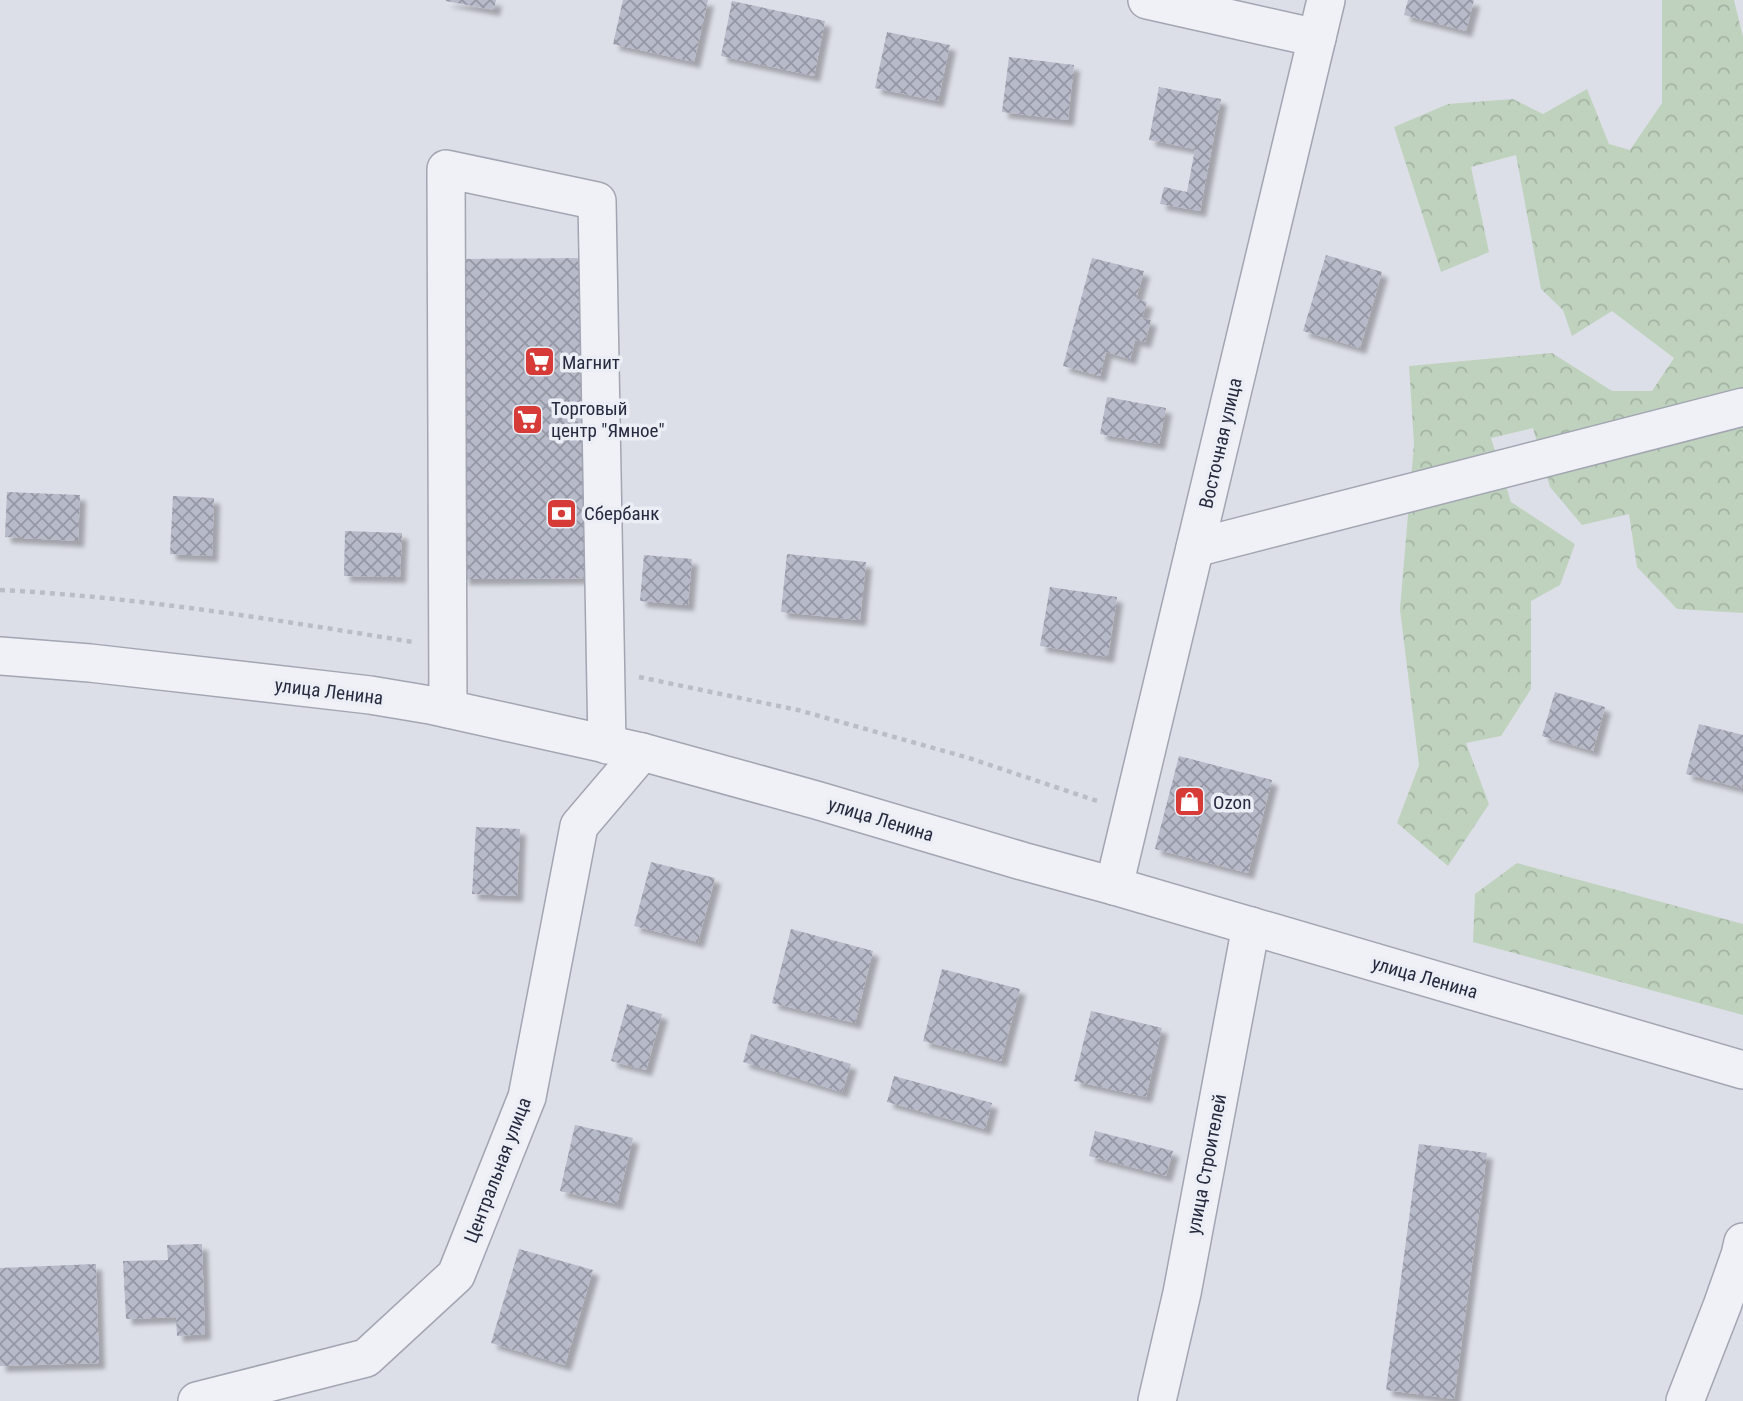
<svg xmlns="http://www.w3.org/2000/svg" width="1743" height="1401" viewBox="0 0 1743 1401" font-family="'Roboto Condensed',sans-serif">
<style>
.forest{fill:url(#forest-crowns)}
.building{fill:url(#building-cross-hatch);filter:url(#shadow)}
.lines{fill:none;stroke-linecap:round;stroke-linejoin:round}
.minor-casing{stroke:#a2a5b2;stroke-width:40}
.path{stroke:#bbbdc6;stroke-width:4.5;stroke-dasharray:5 5;stroke-linecap:butt}
.minor{stroke:#f0f1f6;stroke-width:37}
.labels{text-anchor:middle;stroke-width:7;stroke-linejoin:round;paint-order:stroke}
.poi-label{font-size:19px;fill:#252a3f;stroke:#eceef5;text-anchor:start}
.street-label{font-size:19px;fill:#252a3f;stroke:#eceef5}
</style>
<defs>
<pattern id="forest-crowns" width="20" height="18" patternUnits="userSpaceOnUse" patternTransform="scale(1.75)"><rect width="20" height="18" fill="#bfd2bd"/><path d="M2 6a3 3 0 1 1 6 0M12 15a3 3 0 1 1 6 0" fill="none" stroke="#a4b4a4"/></pattern>
<pattern id="building-cross-hatch" width="8" height="8" patternUnits="userSpaceOnUse" patternTransform="scale(1.75)"><rect width="8" height="8" fill="#b7bac8"/><path d="M0 0l8 8M0 8l8-8" fill="none" stroke="#9597a4"/></pattern>
<filter id="shadow"><feDropShadow dx="6" dy="6" stdDeviation="2" flood-color="#0004"/></filter>
</defs>
<rect width="100%" height="100%" fill="#dddfe8"/>
<g class="forest">
<polygon points="1662,0 1734,0 1743,37 1743,613 1677,609 1637,567 1629,514 1582,525 1550,487 1533,428 1491,438 1511,502 1575,544 1560,585 1531,601 1531,689 1501,736 1466,743 1489,804 1448,866 1397,823 1419,765 1400,609 1414,444 1409,366 1552,353 1612,391 1652,391 1674,358 1612,311 1572,336 1563,310 1541,289 1516,155 1471,167 1489,252 1441,272 1394,127 1448,104 1513,99 1543,114 1587,89 1609,144 1630,150 1662,103"/>
<polygon points="1517,863 1743,924 1743,1015 1473,942 1475,894"/>
</g>
<g class="building">
<polygon points="446,0 496,0 494,10 446,1"/>
<polygon points="623,0 708,0 694,62 613,44"/>
<polygon points="1408,0 1474,0 1466,31 1404,15"/>
<polygon points="732,1 825,21 814,76 721,56"/>
<polygon points="887,32 950,45 938,101 875,88"/>
<polygon points="1009,57 1074,65 1068,120 1002,112"/>
<polygon points="1159,87 1221,99 1200,211 1160,204 1164,187 1187,192 1195,149 1149,140"/>
<polygon points="1326,255 1382,272 1360,348 1303,331"/>
<polygon points="593,258 595,578 463,579 461,259"/>
<polygon points="1092,258 1144,271 1136,299 1147,302 1142,318 1151,320 1145,342 1135,340 1130,359 1106,352 1100,376 1063,366"/>
<polygon points="1107,397 1166,408 1159,444 1100,434"/>
<polygon points="7,492 80,495 78,541 5,537"/>
<polygon points="173,496 214,498 212,556 170,554"/>
<polygon points="345,531 402,533 400,577 344,576"/>
<polygon points="787,554 866,562 860,620 781,612"/>
<polygon points="644,555 692,559 688,605 640,601"/>
<polygon points="1050,587 1117,597 1108,657 1040,646"/>
<polygon points="1555,692 1605,707 1593,751 1542,736"/>
<polygon points="1699,724 1743,735 1743,782 1741,788 1686,774"/>
<polygon points="1179,756 1272,780 1248,873 1155,849"/>
<polygon points="476,827 520,829 517,896 472,894"/>
<polygon points="651,862 715,878 698,942 634,926"/>
<polygon points="791,929 873,951 855,1023 772,1003"/>
<polygon points="942,969 1020,989 1001,1061 923,1041"/>
<polygon points="627,1004 662,1014 646,1070 611,1061"/>
<polygon points="1091,1011 1162,1028 1146,1097 1074,1081"/>
<polygon points="751,1034 851,1064 842,1092 743,1062"/>
<polygon points="894,1076 992,1103 985,1129 887,1102"/>
<polygon points="575,1125 633,1138 617,1204 560,1191"/>
<polygon points="1095,1131 1173,1151 1166,1176 1089,1156"/>
<polygon points="1419,1144 1487,1153 1454,1399 1386,1390"/>
<polygon points="202,1244 205,1334 177,1336 176,1317 126,1319 123,1261 168,1260 167,1245"/>
<polygon points="519,1249 593,1270 565,1365 491,1343"/>
<polygon points="96,1264 99,1363 0,1366 0,1268"/>
</g>
<g class="lines">
<defs>
<g id="minor">
<polyline points="1147,0 1317,38"/>
<polyline points="1195,548 1743,407"/>
<polyline points="0,656 90,663 370,695 430,705 642,752 816,800 1022,861 1114,886 1743,1070"/>
<polyline points="448,709 446,169 597,201 607,745"/>
<polyline points="1114,886 1326,0"/>
<polyline points="197,1401 366,1358 456,1275 527,1097 579,826 642,752"/>
<polyline points="1157,1401 1182,1293 1251,926"/>
<polyline points="1685,1401 1722,1306 1740,1255 1743,1242"/>
</g>
</defs>
<use href="#minor" class="minor-casing"/>
<g class="path">
<path d="M0,590C139,597 276,620 413,642"/>
<polyline points="639,677 798,710 969,758 1100,802"/>
</g>
<use href="#minor" class="minor"/>
</g>
<defs>
<symbol id="supermarket-square" viewBox="-11 -11 22 22"><rect x="-9" y="-9" width="18" height="18" rx="4" fill="#d63b38" stroke="#eceef5"/><path d="M-6-5.5h2.5l.6 2H6L4.5 2H-2.5L-4.4-4H-6ZM-1.5 3.2a1.3 1.3 0 1 0 .1 0ZM3 3.2a1.3 1.3 0 1 0 .1 0Z" fill="#fff"/></symbol>
<symbol id="bank-square" viewBox="-11 -11 22 22"><rect x="-9" y="-9" width="18" height="18" rx="4" fill="#d63b38" stroke="#eceef5"/><path d="M-6-4H6V4H-6ZM0-2.3a2.3 2.3 0 1 0 0 4.6a2.3 2.3 0 1 0 0-4.6Z" fill="#fff"/></symbol>
<symbol id="shop-square" viewBox="-11 -11 22 22"><rect x="-9" y="-9" width="18" height="18" rx="4" fill="#d63b38" stroke="#eceef5"/><path d="M-5-2.5h2.3a2.7 3.5 0 0 1 5.4 0H5L5.5 6h-11ZM-1.5-2.5h3a1.5 2.3 0 0 0-3 0Z" fill="#fff"/></symbol>
</defs>
<g fill-rule="evenodd">
<use href="#supermarket-square" x="522" y="344" width="35" height="35"/>
<use href="#supermarket-square" x="510" y="402" width="35" height="35"/>
<use href="#bank-square" x="544" y="496" width="35" height="35"/>
<use href="#shop-square" x="1172" y="784" width="35" height="35"/>
</g>
<g class="labels">
<g class="poi-label">
<text x="562" y="369">Магнит</text>
<text x="551" y="415">Торговый<tspan x="551" dy="22">центр "Ямное"</tspan></text>
<text x="584" y="520">Сбербанк</text>
<text x="1213" y="809">Ozon</text>
</g>
<g class="street-label">
<text transform="translate(1220 443) rotate(-77)" y="7">Восточная улица</text>
<text transform="translate(329 691) rotate(7)" y="7">улица Ленина</text>
<text transform="translate(881 819) rotate(17)" y="7">улица Ленина</text>
<text transform="translate(1425 977) rotate(16)" y="7">улица Ленина</text>
<text transform="translate(1206 1164) rotate(-79)" y="7">улица Строителей</text>
<text transform="translate(497 1170) rotate(-69)" y="7">Центральная улица</text>
</g>
</g>
</svg>
